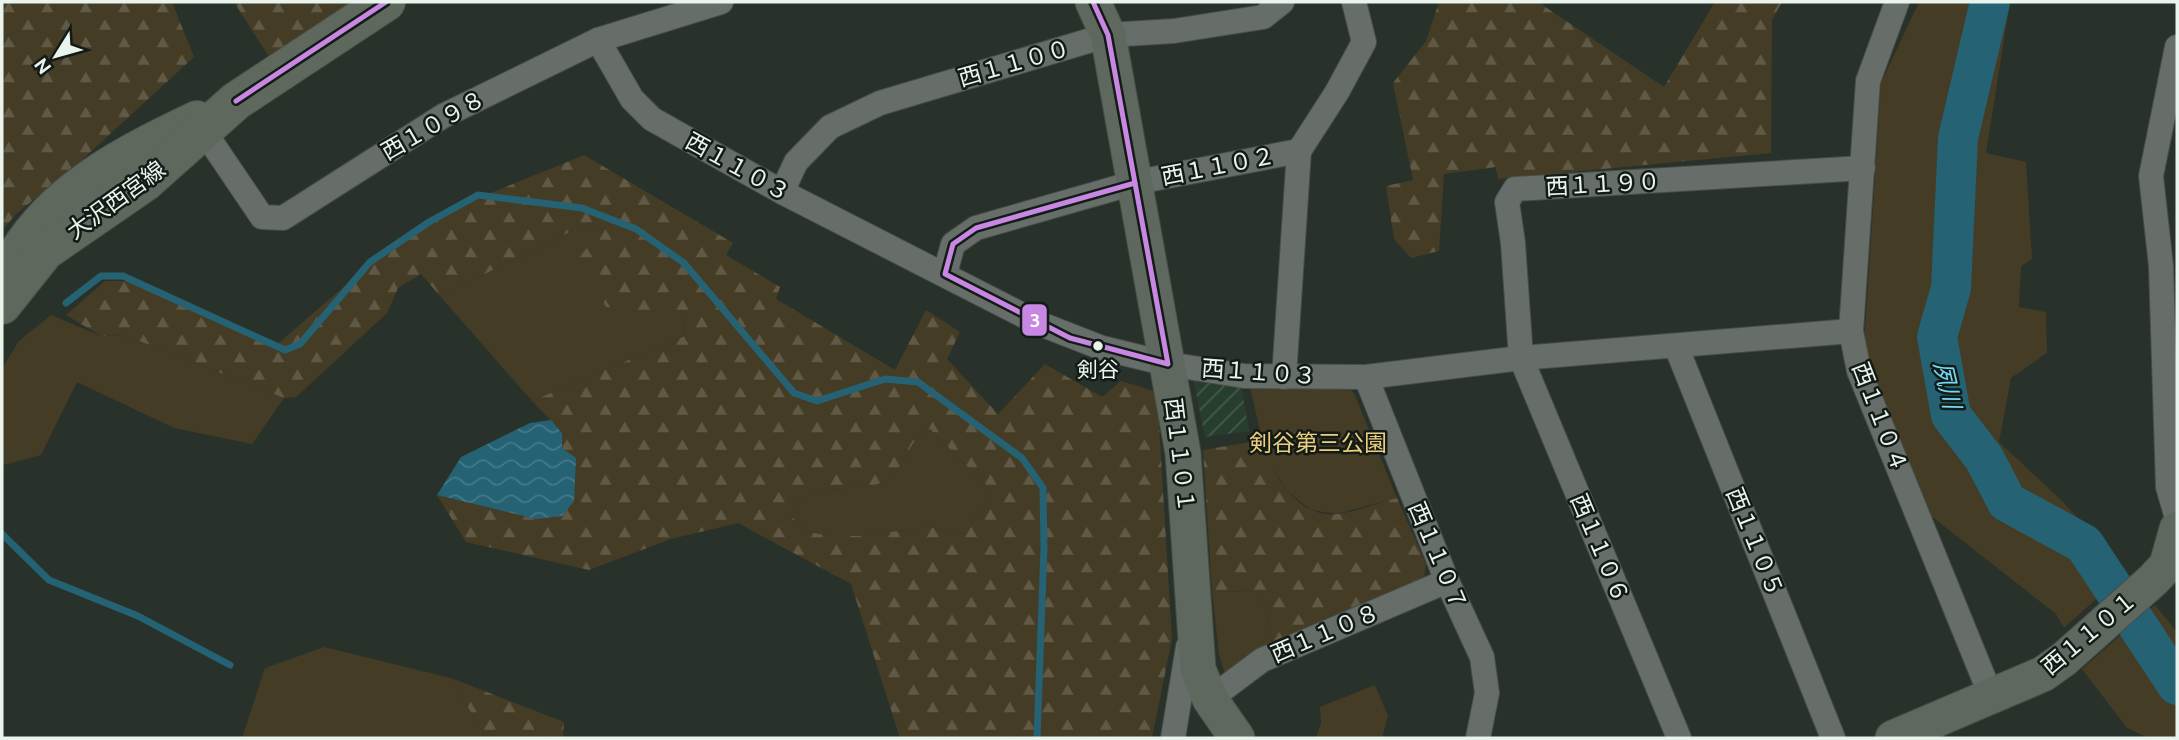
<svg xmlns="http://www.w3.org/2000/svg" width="2179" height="740" viewBox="0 0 2179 740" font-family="Ubuntu,'Noto Sans JP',sans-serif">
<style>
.industrial{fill:url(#industrial-furrows)}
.green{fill:#453c25}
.forest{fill:url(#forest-firs);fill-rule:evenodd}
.water{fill:url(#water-waves)}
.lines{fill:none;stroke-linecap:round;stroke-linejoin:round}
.stream{stroke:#246274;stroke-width:7}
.river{stroke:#246274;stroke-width:40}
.street-casing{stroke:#454d47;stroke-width:26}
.secondary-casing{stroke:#454d47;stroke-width:37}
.primary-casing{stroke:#454d47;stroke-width:40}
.street{stroke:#676e69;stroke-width:24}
.secondary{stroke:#5f685f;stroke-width:35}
.primary{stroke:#5f685d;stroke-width:38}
.bus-1-casing{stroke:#131b16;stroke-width:10}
.bus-1{stroke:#c787e3;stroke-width:5}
.bus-dot{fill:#e9f4ec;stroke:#131b16;stroke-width:2.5}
.labels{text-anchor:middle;stroke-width:5;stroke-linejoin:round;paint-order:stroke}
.bus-label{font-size:21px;fill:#e9f4ec;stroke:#131b16}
.street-label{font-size:23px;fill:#e9f4ec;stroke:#131b16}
.park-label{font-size:23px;fill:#edcd7f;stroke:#131b16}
.water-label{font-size:24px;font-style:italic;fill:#76d9f9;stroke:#131b16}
.line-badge{stroke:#131b16;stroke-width:2.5}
.badge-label{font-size:19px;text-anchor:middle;font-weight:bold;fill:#fff}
</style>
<defs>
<pattern id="industrial-furrows" width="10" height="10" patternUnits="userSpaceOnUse" patternTransform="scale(1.75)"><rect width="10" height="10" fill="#273d2e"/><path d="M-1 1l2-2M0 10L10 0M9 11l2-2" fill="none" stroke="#465a4c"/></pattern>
<pattern id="forest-firs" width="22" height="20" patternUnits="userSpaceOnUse" patternTransform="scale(1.75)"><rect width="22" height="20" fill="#453c25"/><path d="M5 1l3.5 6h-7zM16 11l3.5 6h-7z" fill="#605945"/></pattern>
<pattern id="water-waves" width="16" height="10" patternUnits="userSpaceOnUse" patternTransform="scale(1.75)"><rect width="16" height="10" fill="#246274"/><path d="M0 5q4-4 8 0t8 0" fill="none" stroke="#447988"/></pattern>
</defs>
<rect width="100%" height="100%" fill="#28322b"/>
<polygon class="industrial" points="1193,378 1241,384 1249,431 1205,437"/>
<g class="green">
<polygon points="1919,2 2010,2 1986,153 2026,162 2032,259 2021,266 2019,307 2046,312 2047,353 2011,378 1999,442 2061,500 2127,571 2064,628 2056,614 1930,515 1867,374 1865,333 1881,83"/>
<polygon points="590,222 603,230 684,316 685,336 532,401 440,296"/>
<polygon points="51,315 101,336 124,335 284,398 252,444 174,428 77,382 41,455 3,465 2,368 19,341"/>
<polygon points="1342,383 1354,393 1397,498 1337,514 1311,510 1288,492 1267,461 1250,387 1303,389"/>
<path d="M930,429L987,486L986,503L964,534L929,527L858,536H833L808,532L790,515C814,474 849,497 886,481C904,473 907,438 930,429Z"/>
<polygon points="1212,591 1261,592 1273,642 1245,656 1225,675 1219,654"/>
<polygon points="2155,605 2177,632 2177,738 2149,738 2127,728 2082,669"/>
<polygon points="324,647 451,678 486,738 242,738 265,668"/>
<polygon points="1375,685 1388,716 1382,738 1316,738 1321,723 1320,707"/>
</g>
<g class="forest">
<polygon points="2,2 172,2 194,57 72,169 16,214 2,231"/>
<polygon points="234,2 351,2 271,60"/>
<polygon points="1439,2 1538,2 1664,87 1715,2 1782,2 1772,20 1771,153 1498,179 1496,167 1444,174 1439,251 1411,258 1394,239 1386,186 1413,180 1393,83 1426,41"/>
<path d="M584,155L733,243L726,255L780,287L776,299L895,370L926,310L960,332L947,359L998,414L1045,364L1102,397L1121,381L1157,392L1172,639L1152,738H900L851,584L738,523L671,539L589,570L466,542L437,495L536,519L562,448V432L532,401L685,336L684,316L606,307L578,258L603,230L590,222L440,296L421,274L398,288L387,313L296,397L284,398L124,335L101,336L66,315L105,281H130L273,348L390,247L442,213ZM930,429L987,486L986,503L964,534L929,527L858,536H833L808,532L790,515C814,474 849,497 886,481C904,473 907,438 930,429Z"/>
<path d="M1262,440C1270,474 1298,519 1338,514C1358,511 1378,503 1397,498L1426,564L1424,578L1273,642L1261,592L1212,591L1203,450Z"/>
<polygon points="451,678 564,722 563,738 486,738"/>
</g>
<polygon class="water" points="551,420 562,433 562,448 576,458 574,501 562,516 536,519 437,495 461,457 530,423"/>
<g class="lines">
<g class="stream">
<polyline points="66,303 101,276 123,276 285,350 300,344 370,262 429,222 478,195 582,208 636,229 684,263 794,393 817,401 885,379 918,382 1022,458 1043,488 1044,548 1037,738"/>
<polyline points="2,534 49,580 138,616 230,665"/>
</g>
<polyline class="river" points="1990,2 1958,138 1951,288 1937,337 1951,415 1984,458 2007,502 2084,544 2177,685"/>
<defs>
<g id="street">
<polyline points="1897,2 1868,81 1851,331 1859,371 1991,696"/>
<polyline points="598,40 632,99 652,119 782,192 1038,323 1102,348 1168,364 1244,376 1366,377 1521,358 1851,331"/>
<polyline points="2177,47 2151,176 2161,266 2168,487 2177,518"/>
<polyline points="197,121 262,217 283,218 443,116 598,40 721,2"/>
<polyline points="1299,151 1337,92 1364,42 1354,2"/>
<polyline points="782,192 796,162 830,127 880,103 1108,35 1174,31 1263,17 1282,2"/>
<polyline points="945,274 953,244 976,228 1137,182 1299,151 1284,377"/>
<polyline points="1676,346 1833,738"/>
<polyline points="1366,377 1447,581 1482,657 1487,693 1478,738"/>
<polyline points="1210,699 1262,660 1447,581"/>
<polyline points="1173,738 1188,647"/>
<polyline points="1679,738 1521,358 1513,243 1507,202 1515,189 1863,168"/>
</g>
<g id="secondary">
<polyline points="1093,2 1108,35 1183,453 1198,669 1210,699 1237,738"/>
<polyline points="1893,738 2043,674 2064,659 2153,580 2167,565 2177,529"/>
</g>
<g id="primary">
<path d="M11,265C50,191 126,154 197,120"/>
<polyline points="2,305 45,251 145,182 236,101 386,2"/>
</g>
</defs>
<use href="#street" class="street-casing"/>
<use href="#secondary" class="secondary-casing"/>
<use href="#primary" class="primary-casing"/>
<use href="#street" class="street"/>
<use href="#secondary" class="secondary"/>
<use href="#primary" class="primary"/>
<defs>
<g id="bus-1">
<polyline points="1093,2 1108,35 1135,183"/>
<polyline points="236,101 386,2"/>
<polygon points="1135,183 1168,364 1070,338 945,274 953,244 976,228"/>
</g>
</defs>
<use href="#bus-1" class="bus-1-casing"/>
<use href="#bus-1" class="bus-1"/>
</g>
<circle class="bus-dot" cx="1098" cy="346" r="6"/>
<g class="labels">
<g class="bus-label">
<text x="1098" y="377">剣谷</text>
</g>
<g class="street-label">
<text transform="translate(1014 63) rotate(-16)" y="8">西１１００</text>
<text transform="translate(433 125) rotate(-30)" y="8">西１０９８</text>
<text transform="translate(1218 166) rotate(-11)" y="8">西１１０２</text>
<text transform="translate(738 167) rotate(29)" y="8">西１１０３</text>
<text transform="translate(1603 184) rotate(-3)" y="8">西１１９０</text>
<text transform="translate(116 200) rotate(-36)" y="8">大沢西宮線</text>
<text transform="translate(1259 372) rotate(4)" y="8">西１１０３</text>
<text transform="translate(1880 417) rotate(69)" y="8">西１１０４</text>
<text transform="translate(1180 455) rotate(83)" y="8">西１１０１</text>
<text transform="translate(1755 542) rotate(68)" y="8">西１１０５</text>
<text transform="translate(1600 548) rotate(67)" y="8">西１１０６</text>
<text transform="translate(1438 556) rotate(67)" y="8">西１１０７</text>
<text transform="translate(1325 633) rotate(-23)" y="8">西１１０８</text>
<text transform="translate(2089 633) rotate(-40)" y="8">西１１０１</text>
</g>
<g class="park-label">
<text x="1318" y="451">剣谷第三公園</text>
</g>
<g class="water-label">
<text transform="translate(1947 385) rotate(77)" y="8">夙川</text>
</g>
</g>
<rect class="line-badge" x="1021" y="303" width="27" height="34" rx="7" fill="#c787e3"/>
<g class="badge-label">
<text x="1035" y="327">3</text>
</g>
<rect width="2179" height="740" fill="none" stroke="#e9f4ec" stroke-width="7"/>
<g transform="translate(56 56) rotate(233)" stroke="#131b16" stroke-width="5" paint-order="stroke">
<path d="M0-5L12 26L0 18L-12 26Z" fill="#e9f4ec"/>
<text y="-10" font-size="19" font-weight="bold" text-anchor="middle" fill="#e9f4ec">N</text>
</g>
</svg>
